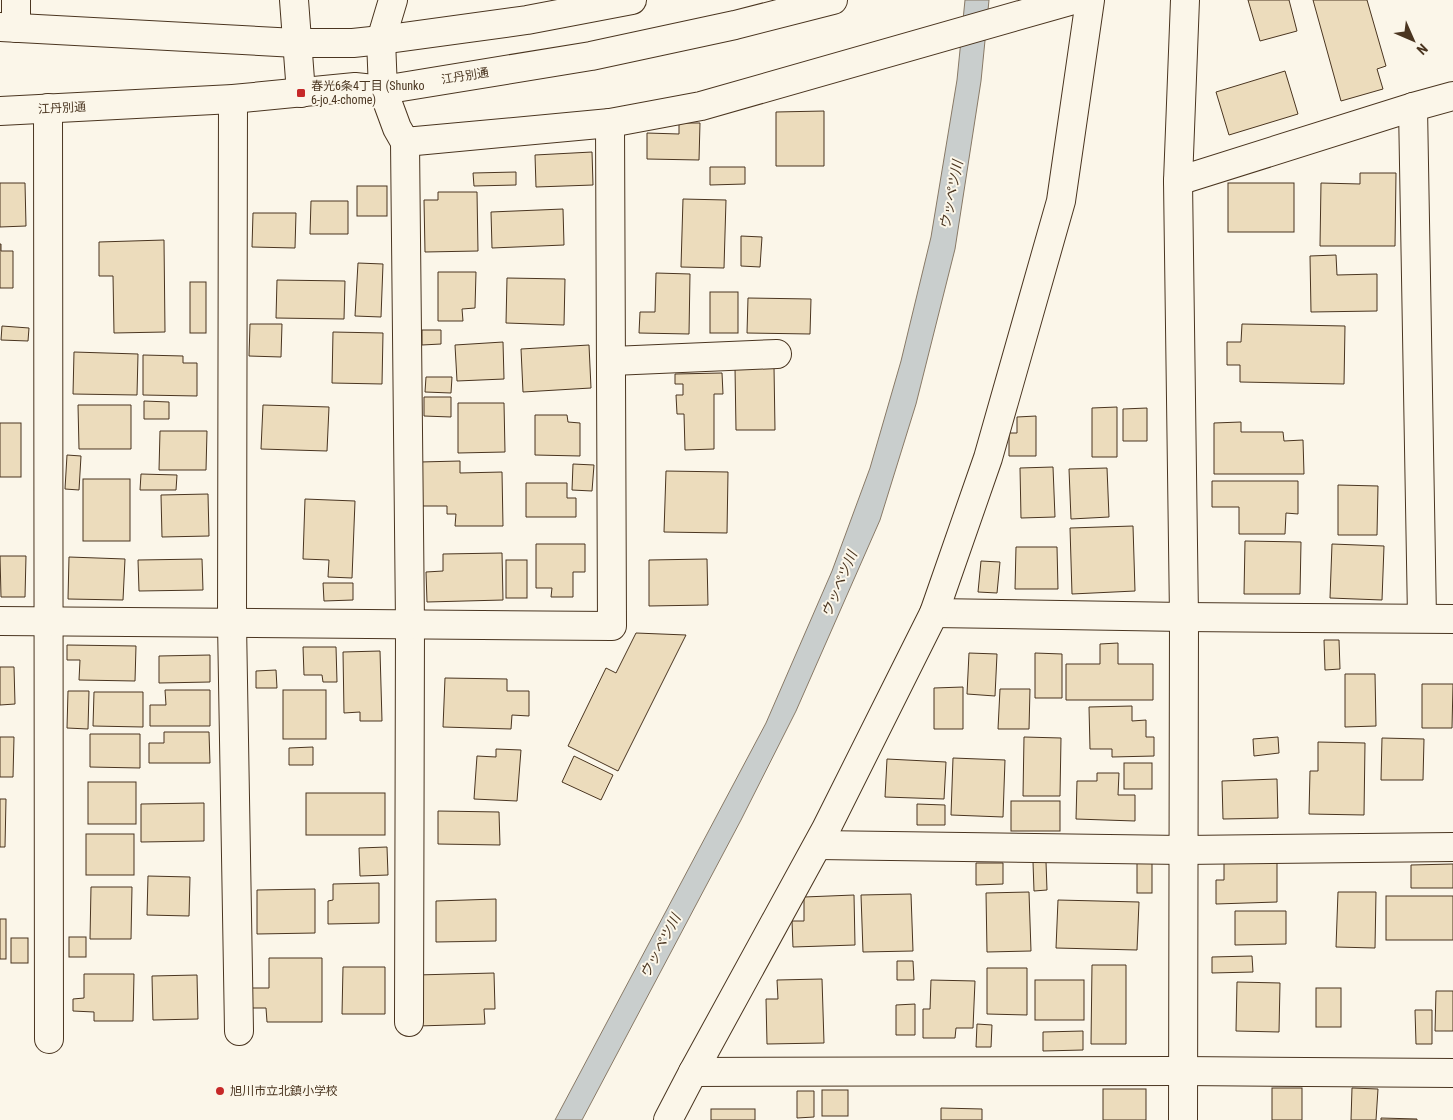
<svg xmlns="http://www.w3.org/2000/svg" width="1453" height="1120" viewBox="0 0 1453 1120" font-family="'Roboto Condensed','Noto Sans JP',sans-serif">
<style>
.water{fill:#c9cecd;stroke:#887966}
.building{fill:#ecdcbc;stroke:#4a3520}
.lines{fill:none;stroke-linecap:round;stroke-linejoin:round}
.street-casing{stroke:#4a3520;stroke-width:30}
.primary-casing{stroke:#4a3520;stroke-width:30}
.street{stroke:#fbf6e9;stroke-width:28}
.primary{stroke:#fbf6e9;stroke-width:28}
.poi-dot{fill:#c62828;stroke:#fbf6e9;stroke-width:2}
.labels{text-anchor:middle;stroke-width:4;stroke-linejoin:round;paint-order:stroke}
.street-label{font-size:12px;fill:#4a3520;stroke:#fbf6e9}
.poi-label{font-size:12px;fill:#4a3520;stroke:#fbf6e9;text-anchor:start}
.water-label{font-size:14px;font-style:italic;fill:#4a3520;stroke:#fbf6e9}
</style>
<rect width="100%" height="100%" fill="#fbf6e9"/>
<polygon class="water" points="965,0 989,0 981,81 955,249 916,404 880,520 796,711 741,820 582,1120 555,1120 766,723 832,571 870,468 901,361 931,237 957,80"/>
<g class="building">
<polygon points="1248,0 1289,0 1297,31 1260,41"/>
<polygon points="1313,0 1367,0 1386,66 1377,69 1383,89 1341,101"/>
<polygon points="1285,71 1298,114 1229,135 1216,92"/>
<polygon points="824,111 824,166 776,166 776,112"/>
<polygon points="679,123 700,123 699,160 647,159 647,133 679,134"/>
<polygon points="592,152 593,185 536,187 535,155"/>
<polygon points="710,167 745,167 745,184 710,185"/>
<polygon points="516,172 516,185 474,186 473,173"/>
<polygon points="1360,173 1396,173 1395,246 1320,246 1321,183 1360,184"/>
<polygon points="0,183 25,183 26,226 0,227"/>
<rect x="1228" y="183" width="66" height="49"/>
<rect x="357" y="186" width="30" height="30"/>
<polygon points="438,192 477,192 478,251 425,252 424,200 438,200"/>
<polygon points="683,199 726,200 724,268 681,267"/>
<polygon points="311,201 348,201 348,234 310,234"/>
<polygon points="563,209 564,245 492,248 491,212"/>
<polygon points="253,213 296,213 295,248 252,247"/>
<polygon points="741,236 762,237 760,267 741,266"/>
<polygon points="164,240 165,332 114,333 113,276 99,276 99,242"/>
<polygon points="0,244 1,244 1,251 13,251 13,288 0,288"/>
<polygon points="1336,255 1337,275 1377,274 1377,311 1311,312 1310,256"/>
<polygon points="358,263 383,264 381,317 355,316"/>
<polygon points="438,272 476,272 475,308 462,309 463,321 438,321"/>
<polygon points="656,273 690,274 689,334 639,333 640,312 655,312"/>
<polygon points="507,278 565,279 564,325 506,323"/>
<polygon points="277,280 345,281 344,319 276,318"/>
<rect x="190" y="282" width="16" height="51"/>
<rect x="710" y="292" width="28" height="41"/>
<polygon points="748,298 811,299 810,334 747,333"/>
<polygon points="250,324 282,324 281,357 249,356"/>
<polygon points="1242,324 1345,326 1344,384 1240,382 1240,365 1227,365 1227,342 1241,342"/>
<polygon points="2,326 29,328 28,341 1,340"/>
<polygon points="422,330 441,330 441,344 422,345"/>
<polygon points="333,332 383,333 382,384 332,383"/>
<polygon points="503,342 504,379 457,381 455,345"/>
<polygon points="589,345 591,388 523,392 521,349"/>
<polygon points="74,352 138,354 137,395 73,394"/>
<polygon points="143,355 183,356 183,363 197,363 197,396 143,395"/>
<polygon points="774,367 775,430 736,430 735,368"/>
<polygon points="722,373 723,394 714,394 714,449 685,450 684,414 677,414 676,395 683,395 683,384 675,384 675,374"/>
<polygon points="426,377 452,377 451,393 425,392"/>
<polygon points="424,397 451,397 451,417 424,416"/>
<polygon points="144,401 169,402 169,419 144,419"/>
<polygon points="458,403 504,403 505,452 458,453"/>
<polygon points="78,405 131,405 131,449 79,449"/>
<polygon points="263,405 329,407 327,451 261,449"/>
<polygon points="1117,407 1117,457 1092,457 1092,408"/>
<polygon points="1147,408 1147,441 1123,441 1123,409"/>
<polygon points="535,415 567,415 568,422 580,423 580,456 535,455"/>
<polygon points="1036,416 1036,456 1009,456 1009,433 1017,433 1017,417"/>
<polygon points="1241,422 1241,432 1283,432 1284,441 1303,440 1304,474 1214,474 1214,423"/>
<rect x="0" y="423" width="21" height="54"/>
<polygon points="160,431 207,431 206,470 159,470"/>
<polygon points="67,455 81,456 79,490 65,489"/>
<polygon points="460,461 460,473 502,472 503,526 455,526 456,514 447,514 447,506 420,506 420,462"/>
<polygon points="573,464 594,465 592,491 572,490"/>
<polygon points="1053,467 1055,517 1021,518 1020,468"/>
<polygon points="1107,468 1109,517 1071,519 1069,469"/>
<polygon points="666,471 728,472 727,533 664,532"/>
<polygon points="141,474 177,475 176,490 140,490"/>
<rect x="83" y="479" width="47" height="62"/>
<polygon points="1212,481 1298,481 1298,514 1286,513 1285,534 1239,534 1239,507 1212,507"/>
<polygon points="526,483 567,483 567,498 576,498 576,517 526,517"/>
<polygon points="1338,485 1378,486 1377,535 1338,535"/>
<polygon points="208,494 209,536 162,537 161,495"/>
<polygon points="305,499 355,501 352,578 328,577 329,560 303,559"/>
<polygon points="1133,526 1135,591 1072,594 1070,528"/>
<polygon points="1245,541 1301,542 1300,594 1244,594"/>
<polygon points="536,544 585,544 585,572 573,572 573,597 551,597 552,588 536,588"/>
<polygon points="1332,544 1384,546 1382,600 1330,598"/>
<polygon points="1016,547 1057,547 1058,589 1015,589"/>
<polygon points="502,553 503,600 427,602 426,572 443,571 443,554"/>
<polygon points="0,556 26,556 25,597 1,597"/>
<polygon points="69,557 125,559 123,600 68,599"/>
<polygon points="202,559 203,590 139,591 138,560"/>
<polygon points="707,559 708,605 649,606 649,560"/>
<rect x="506" y="560" width="21" height="38"/>
<polygon points="981,561 1000,562 997,593 978,592"/>
<polygon points="323,583 353,583 353,600 324,601"/>
<polygon points="636,633 686,635 618,771 568,746 606,668 616,673"/>
<polygon points="1324,640 1339,640 1340,669 1325,670"/>
<polygon points="1118,643 1118,664 1153,664 1153,700 1066,700 1066,664 1100,664 1100,644"/>
<polygon points="67,645 136,646 135,681 79,680 80,660 67,660"/>
<polygon points="303,647 336,647 337,682 323,682 322,675 304,675"/>
<polygon points="380,651 382,721 360,721 360,712 344,713 343,652"/>
<polygon points="969,653 997,654 995,696 967,694"/>
<polygon points="1035,653 1062,654 1062,698 1035,698"/>
<polygon points="210,655 210,682 159,683 159,656"/>
<polygon points="0,667 14,667 15,704 0,705"/>
<polygon points="276,670 277,688 256,688 256,671"/>
<polygon points="1345,674 1375,674 1376,726 1345,727"/>
<polygon points="445,678 507,679 507,691 529,691 529,716 512,715 511,729 443,727"/>
<polygon points="1422,684 1453,684 1452,728 1422,728"/>
<polygon points="963,687 963,729 934,729 934,688"/>
<polygon points="1000,689 1030,689 1029,729 998,729"/>
<polygon points="165,690 210,690 210,726 150,726 150,705 166,705"/>
<rect x="283" y="690" width="43" height="49"/>
<polygon points="68,691 89,691 88,729 67,728"/>
<polygon points="94,692 143,692 143,727 93,726"/>
<polygon points="1132,706 1132,721 1146,720 1146,737 1154,737 1154,756 1112,757 1112,749 1090,749 1089,707"/>
<polygon points="164,732 209,732 210,763 149,763 149,743 164,743"/>
<polygon points="90,734 140,734 140,768 90,767"/>
<polygon points="0,737 14,737 13,777 0,777"/>
<polygon points="1024,737 1061,738 1060,796 1023,796"/>
<polygon points="1278,737 1279,753 1254,756 1253,739"/>
<polygon points="1382,738 1424,739 1423,780 1381,780"/>
<polygon points="1318,742 1365,743 1364,815 1309,814 1310,771 1318,771"/>
<polygon points="313,747 313,765 289,765 289,748"/>
<polygon points="496,749 521,750 517,801 474,799 477,756 496,757"/>
<polygon points="574,756 613,775 601,800 562,782"/>
<polygon points="953,758 1005,760 1003,817 951,815"/>
<polygon points="887,759 946,762 944,799 885,797"/>
<rect x="1124" y="763" width="28" height="26"/>
<polygon points="1097,773 1119,773 1118,795 1135,795 1135,821 1076,819 1077,781 1097,781"/>
<polygon points="1277,779 1278,818 1223,819 1222,781"/>
<rect x="88" y="782" width="48" height="42"/>
<rect x="306" y="793" width="79" height="42"/>
<polygon points="0,799 6,799 5,847 0,847"/>
<rect x="1011" y="801" width="49" height="30"/>
<polygon points="204,803 204,841 141,842 141,804"/>
<polygon points="917,804 945,805 945,825 917,825"/>
<polygon points="438,811 499,812 500,845 438,844"/>
<rect x="86" y="834" width="48" height="41"/>
<polygon points="387,847 388,875 360,876 359,848"/>
<polygon points="1033,862 1046,862 1047,890 1034,891"/>
<polygon points="1277,862 1277,902 1216,904 1216,880 1224,880 1224,863"/>
<polygon points="976,863 1003,863 1003,884 976,885"/>
<rect x="1137" y="863" width="15" height="30"/>
<polygon points="1453,864 1453,888 1411,888 1411,865"/>
<polygon points="148,876 190,877 189,916 147,915"/>
<polygon points="379,883 379,923 328,924 328,901 333,900 333,884"/>
<polygon points="91,887 132,887 131,939 90,939"/>
<polygon points="315,889 315,933 257,934 257,890"/>
<polygon points="1029,892 1031,951 987,952 986,893"/>
<polygon points="1338,892 1376,892 1375,948 1336,947"/>
<polygon points="911,894 913,951 863,952 861,895"/>
<polygon points="854,895 855,945 793,947 792,921 804,921 804,897"/>
<rect x="1386" y="896" width="67" height="44"/>
<polygon points="496,899 496,941 436,942 436,901"/>
<polygon points="1058,900 1139,902 1137,950 1056,948"/>
<polygon points="1235,911 1286,911 1286,944 1235,945"/>
<rect x="0" y="919" width="6" height="40"/>
<rect x="69" y="937" width="17" height="20"/>
<rect x="11" y="938" width="17" height="25"/>
<polygon points="1252,956 1253,972 1212,973 1212,957"/>
<polygon points="269,958 322,958 322,1022 267,1022 266,1008 250,1008 250,988 269,988"/>
<polygon points="897,961 913,961 914,980 897,980"/>
<polygon points="1092,965 1126,965 1126,1044 1091,1044"/>
<polygon points="343,967 385,967 385,1014 342,1014"/>
<polygon points="987,968 1027,968 1027,1015 987,1014"/>
<polygon points="494,973 495,1009 484,1009 485,1024 418,1026 416,975"/>
<polygon points="84,974 134,974 133,1021 94,1021 94,1012 73,1011 73,999 84,998"/>
<polygon points="197,975 198,1019 153,1020 152,976"/>
<polygon points="822,979 824,1043 767,1044 766,999 778,999 777,980"/>
<polygon points="931,980 975,981 973,1028 956,1028 955,1038 923,1038 923,1009 930,1009"/>
<rect x="1035" y="980" width="49" height="40"/>
<polygon points="1237,982 1280,983 1279,1032 1236,1031"/>
<rect x="1316" y="988" width="25" height="39"/>
<polygon points="1436,991 1453,991 1453,1031 1435,1031"/>
<polygon points="915,1004 915,1035 896,1035 896,1005"/>
<polygon points="1415,1010 1432,1010 1432,1044 1416,1044"/>
<polygon points="977,1024 992,1025 991,1047 976,1047"/>
<polygon points="1083,1031 1083,1050 1043,1051 1043,1032"/>
<rect x="1272" y="1088" width="30" height="32"/>
<polygon points="1352,1088 1378,1089 1376,1120 1351,1120"/>
<rect x="1103" y="1089" width="43" height="31"/>
<rect x="822" y="1090" width="26" height="26"/>
<polygon points="797,1091 814,1091 814,1117 797,1118"/>
<polygon points="941,1108 982,1109 982,1120 941,1120"/>
<rect x="711" y="1109" width="44" height="11"/>
<polygon points="1381,1118 1417,1119 1417,1120 1381,1120"/>
</g>
<g class="lines">
<defs>
<g id="street">
<polyline points="294,0 301,93"/>
<polyline points="393,0 381,40 383,90 397,128 405,142 610,123 701,106 1073,0"/>
<polyline points="16,28 16,0"/>
<polyline points="233,99 232,623 239,1031"/>
<polyline points="1413,107 1422,618"/>
<polyline points="48,108 49,1039"/>
<polyline points="405,142 410,624 409,1022"/>
<polyline points="1178,181 1413,107 1453,96"/>
<polyline points="612,361 777,354"/>
<polyline points="934,613 1184,617 1453,619"/>
<polyline points="0,621 612,626 610,123"/>
<polyline points="818,845 1183,850 1453,847"/>
<polyline points="693,1072 1182,1071 1453,1073"/>
<polyline points="668,1120 693,1072 826,829 934,613 988,458 1061,201 1090,0"/>
<polyline points="1183,1120 1184,617 1178,181 1185,0"/>
</g>
<g id="primary">
<polyline points="0,27 296,43 353,43 381,40 527,20 632,0"/>
<polyline points="0,111 233,99 355,87 383,90 591,56 735,25 833,0"/>
</g>
</defs>
<use href="#street" class="street-casing"/>
<use href="#primary" class="primary-casing"/>
<use href="#street" class="street"/>
<use href="#primary" class="primary"/>
</g>
<g class="poi-dot">
<rect x="296" y="88" width="10" height="10" rx="2.5"/>
<circle cx="220" cy="1091" r="5"/>
</g>
<g class="labels">
<g class="street-label">
<text transform="translate(465 76) rotate(-9)" y="4">江丹別通</text>
<text transform="translate(62 108) rotate(-3)" y="4">江丹別通</text>
</g>
<g class="poi-label">
<text x="311" y="90">春光6条4丁目 (Shunko<tspan x="311" dy="14">6-jo 4-chome)</tspan></text>
<text x="230" y="1095">旭川市立北鎮小学校</text>
</g>
<g class="water-label">
<text transform="translate(951 195) rotate(-79)" y="5">ウッペツ川</text>
<text transform="translate(839 584) rotate(-67)" y="5">ウッペツ川</text>
<text transform="translate(660 946) rotate(-62)" y="5">ウッペツ川</text>
</g>
</g>
<g transform="translate(1413 40) rotate(135)" stroke="#fbf6e9" stroke-width="4" paint-order="stroke">
<path d="M0-4L9 19L0 12L-9 19Z" fill="#4a3520"/>
<text y="-8" font-size="14" font-weight="bold" text-anchor="middle" fill="#4a3520">N</text>
</g>
</svg>
